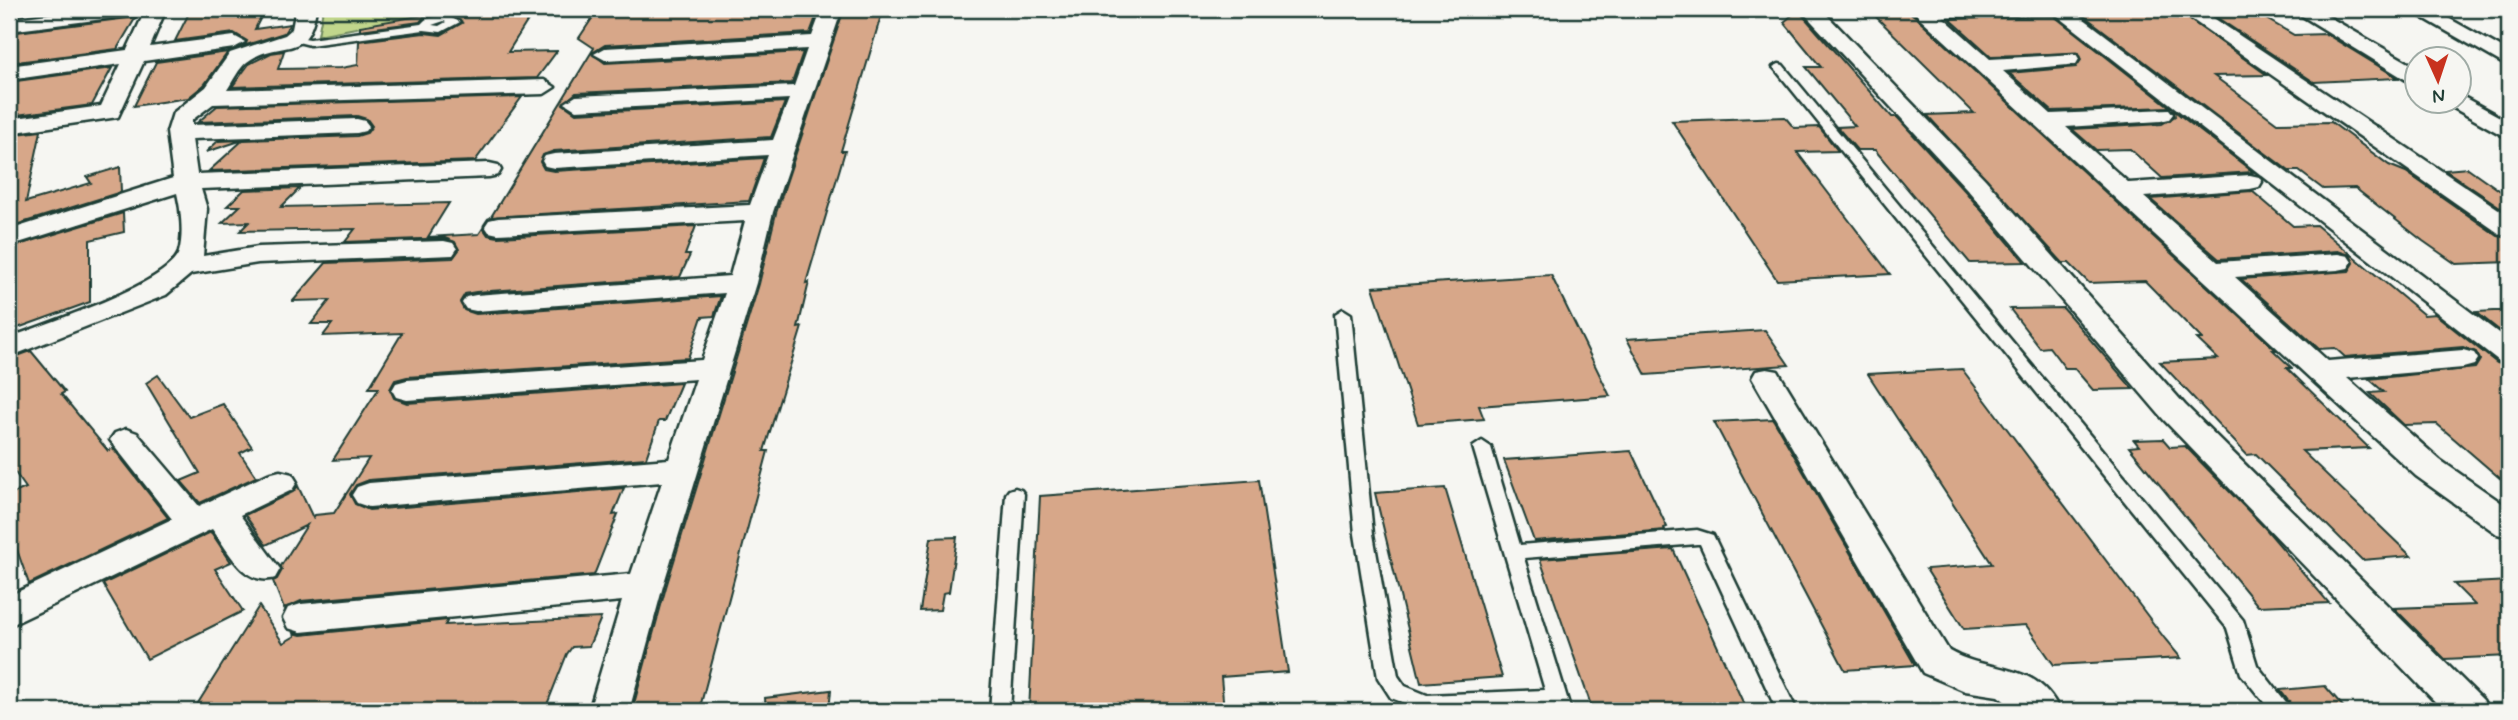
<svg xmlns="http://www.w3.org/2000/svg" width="2518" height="720" viewBox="0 0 2518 720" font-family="Mynerve,sans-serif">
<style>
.green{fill:#c1d68c;stroke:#708a60;stroke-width:2}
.building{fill:#d7a789;stroke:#1f3d34;stroke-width:2}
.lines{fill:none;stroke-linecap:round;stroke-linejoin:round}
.lane-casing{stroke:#1f3d34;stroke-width:5}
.street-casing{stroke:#1f3d34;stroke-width:5}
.lane{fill:#f6f6f2;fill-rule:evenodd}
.street{fill:#f6f6f2;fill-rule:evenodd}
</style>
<rect width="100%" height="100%" fill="#f6f6f2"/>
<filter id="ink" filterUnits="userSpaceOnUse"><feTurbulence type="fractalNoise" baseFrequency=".0143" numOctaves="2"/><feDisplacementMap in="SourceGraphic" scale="14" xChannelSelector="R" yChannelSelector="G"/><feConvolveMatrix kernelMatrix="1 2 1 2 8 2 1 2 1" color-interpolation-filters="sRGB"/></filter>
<g filter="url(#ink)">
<polygon class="green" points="323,9 459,9 318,35"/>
<g class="building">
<polygon points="191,9 265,9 255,29 290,24 284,33 243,46 247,41 234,33 175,41"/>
<polygon points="432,9 535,9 508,52 557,51 537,78 232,87 249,64 271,53 284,51 278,69 341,68 358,65 359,41 424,33 441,35 462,23 444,12 425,16 420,22 360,30 360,26 431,14"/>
<polygon points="701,9 819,9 810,33 605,45 592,53 605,63 803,52 792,83 576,93 563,104 576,113 785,102 771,137 554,151 543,155 540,162 544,169 554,171 764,158 749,201 491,217 594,48 579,38 597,11"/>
<polygon points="844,9 883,9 841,151 845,151 806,283 809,282 798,328 802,327 764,451 768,451 699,711 632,711 666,587 759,284 776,213"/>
<polygon points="1868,9 1905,9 1916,17 2276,350 2273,350 2292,368 2287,368 2369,448 2302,451 2411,556 2362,560 2256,454 2247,455 2160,362 2218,359 2197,339 2202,339 2145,281 2089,283 2069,263 2063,263 1927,115 1974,113"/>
<polygon points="2075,9 2175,9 2267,75 2214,76 2277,123 2331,122 2389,165 2406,172 2498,236 2509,238 2509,262 2456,264 2423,241 2355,188 2323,189 2299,171 2289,171"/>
<polygon points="2204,9 2249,9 2294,35 2326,34 2398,78 2314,82"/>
<polygon points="1798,10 1892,117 1897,117 1965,191 2025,262 1970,263 1875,150 1857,150 1837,127 1855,126 1806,67 1821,67 1784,22"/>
<polygon points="2054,16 2170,107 2052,111 2009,73 2076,67 2081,60 2078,53 1991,56 1950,19"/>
<polygon points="136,17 117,49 9,63 9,33"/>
<polygon points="228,52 204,85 188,98 134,106 156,62"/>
<polygon points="112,68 92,105 9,116 9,82"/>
<polygon points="522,97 475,161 209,171 243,140 206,152 218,141 357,136 367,133 372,126 367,119 357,116 198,122 217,106"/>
<polygon points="2172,109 2253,172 2162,178 2130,149 2096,150 2072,129 2162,124 2175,116"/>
<polygon points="1785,117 1794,128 1819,127 1838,151 1797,152 1890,274 1777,280 1672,121"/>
<polygon points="41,131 26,202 91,183 87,177 120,167 121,192 9,227 9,135"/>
<polygon points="2468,168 2509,197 2509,213 2445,170"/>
<polygon points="300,188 281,207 449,203 428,237 479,234 483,228 488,235 498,237 696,226 685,255 690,255 680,277 476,292 465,294 460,302 464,310 476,314 721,296 714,316 702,317 688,358 407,377 395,380 390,389 394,398 407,403 681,383 665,421 659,421 646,458 369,480 356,485 350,494 355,504 369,510 624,488 613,515 618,514 594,575 301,601 284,609 273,581 277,579 282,570 281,566 307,525 266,545 245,515 293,492 298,486 313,518 315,515 334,513 369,458 333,460 379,388 369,388 402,333 323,336 332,324 311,324 330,300 293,301 326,263 453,258 459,250 455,242 445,238 345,242 355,229 240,231 249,222 222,223 240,206 227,206 244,190"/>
<polygon points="2252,191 2293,226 2316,225 2424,315 2435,314 2497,363 2509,366 2509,486 2437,424 2404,425 2370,393 2384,392 2369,379 2475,368 2480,360 2476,352 2463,347 2345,357 2335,348 2319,349 2241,279 2349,271 2354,263 2350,255 2338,251 2219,259 2150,199"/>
<polygon points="123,213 124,232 90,240 90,302 12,330 9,248"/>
<polygon points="1551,275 1610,396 1479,406 1484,419 1418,424 1373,287"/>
<polygon points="2063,308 2133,389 2093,390 2074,368 2065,368 2049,347 2040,348 2010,309"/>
<polygon points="2494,311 2509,311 2509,338 2476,312"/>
<polygon points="1765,330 1789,365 1646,375 1627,339"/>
<polygon points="31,351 65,392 61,394 108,451 113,448 168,518 29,584 16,547 9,550 9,495 26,488 9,464 9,359"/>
<polygon points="1962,369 2165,639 2181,658 2054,665 2026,625 1964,629 1926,569 1992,564 1868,374"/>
<polygon points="158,375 189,417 223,404 252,447 240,453 256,477 200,503 181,481 200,473 146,383"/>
<polygon points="1773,419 1915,665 1845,670 1714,422"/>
<polygon points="2163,439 2170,447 2185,446 2265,528 2329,603 2258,606 2129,447 2139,446 2134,440"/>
<polygon points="1631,451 1667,527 1664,528 1665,530 1534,541 1504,460"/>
<polygon points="1259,480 1288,672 1221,677 1224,711 1029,711 1040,496"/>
<polygon points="1445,488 1502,677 1421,683 1375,493"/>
<polygon points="211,532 231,562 215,569 243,611 147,659 103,584"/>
<polygon points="957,537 949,592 943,593 940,610 920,611 931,538"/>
<polygon points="1673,549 1747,711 1593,711 1540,559"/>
<polygon points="2509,581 2509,656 2445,659 2394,608 2475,605 2454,584"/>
<polygon points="259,606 283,643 295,636 294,633 301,635 448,620 445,625 601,618 589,646 572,647 567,654 546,707 490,711 193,711"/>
<polygon points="2325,686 2347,711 2296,711 2280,690"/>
<polygon points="831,690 829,711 766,711 765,698"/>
</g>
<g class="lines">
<defs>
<g id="lane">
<path d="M445,15L460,22L441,32L424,30L310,45L286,39L292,36L310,39L421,24L426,19ZM444,21L446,22L439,26L432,25Z"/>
<polygon points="1779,64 1783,65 2243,620 2257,665 2293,711 2271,711 2241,674 2227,628 1775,69 1773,67"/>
<polygon points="1343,309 1351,314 1373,534 1398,676 1405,686 1427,695 1545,690 1473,447 1482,441 1491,447 1520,545 1697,530 1713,535 1797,711 1777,711 1700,544 1697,544 1524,558 1571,711 1551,711 1549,707 1426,711 1391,698 1378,678 1355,534 1335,314"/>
<polygon points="1015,488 1021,490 1024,494 1010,711 990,711 1006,494 1009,490"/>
</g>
<g id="street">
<polygon points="88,9 144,9 134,15 9,31 9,19"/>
<polygon points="146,9 166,9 150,47 234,36 245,42 234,48 144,61 118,117 9,133 9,119 101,106 121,64 9,80 9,66 127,50"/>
<path d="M296,9H316C307,64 280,37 247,62C239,68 233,81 227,90L544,80L555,87L544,94L213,104L192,120V125L357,119L365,121L369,126L365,131L357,133L192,139L197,174L489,163L498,165L501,170L498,175L489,177L201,189L207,209L203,256L258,247L444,241L453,243L457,249L453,255L258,263L191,274L166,295L9,357V338C43,324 168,285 179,252C184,235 181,210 177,193L9,246V230L173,178L167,132L173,113L206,87L230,53L285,35L292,29Z"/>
<polygon points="822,9 842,9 773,212 756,283 663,586 629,711 589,711 622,601 301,632 288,628 283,618 288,608 301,604 631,574 662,482 369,507 357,503 352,495 357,487 369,483 669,459 696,379 407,400 396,397 392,390 396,383 407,380 702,360 725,293 476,311 466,309 462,303 466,297 476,295 730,276 745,221 498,234 489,232 485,226 489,220 498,218 750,205 768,155 554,168 545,166 542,161 545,156 554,154 773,140 789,99 576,110 565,103 576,96 794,86 807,49 605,60 594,54 605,48 812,36"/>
<polygon points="1800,9 1821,9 1985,179 2185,405 2483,700 2489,711 2444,711 2163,419 1967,189"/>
<polygon points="1917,9 2023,9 2013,15 1943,17 1990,59 2076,54 2079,59 2076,64 2068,65 2003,71 2051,114 2169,109 2173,114 2169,119 2161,121 2066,127 2129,183 2250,175 2259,177 2262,182 2259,187 2250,189 2144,197 2218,262 2338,254 2348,256 2352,262 2348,268 2338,270 2235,277 2328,361 2463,350 2474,353 2478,359 2474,365 2463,368 2347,378 2440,460 2509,508 2509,537 2497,534 2416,476 1918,16 1915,12"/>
<polygon points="2049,9 2071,9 2509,341 2509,364 2499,361"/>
<polygon points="2177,9 2200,9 2509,216 2509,236 2500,234"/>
<polygon points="2291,9 2315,9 2416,67 2416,82 2408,81"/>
<polygon points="2408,9 2432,9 2509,52 2509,67"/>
<polygon points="2458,94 2509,122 2509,139 2450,106 2447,102 2458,102"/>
<path d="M1767,369L1778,371L1782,378L1949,651C1990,675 2036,659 2060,711H2017L1998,696L1965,691L1923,673L1752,378L1756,371Z"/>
<path d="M126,429L137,433L199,506L268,474L280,471L292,474L297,482L292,490L240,515L280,569L275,578C244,587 229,551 212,529L9,626V596L172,519L110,440L115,433Z"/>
</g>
</defs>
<use href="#lane" class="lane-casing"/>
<use href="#street" class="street-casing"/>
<use href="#lane" class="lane"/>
<use href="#street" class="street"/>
</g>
</g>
<rect width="2518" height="720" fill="none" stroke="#f6f6f2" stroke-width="35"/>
<rect x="18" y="18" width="2483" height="685" fill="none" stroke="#1f3d34" stroke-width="2.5" filter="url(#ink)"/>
<g transform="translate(2438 80) rotate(177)"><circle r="33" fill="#f6f6f2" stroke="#a0aca6" stroke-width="2"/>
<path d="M0-5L12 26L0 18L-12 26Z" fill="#c8321e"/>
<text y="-10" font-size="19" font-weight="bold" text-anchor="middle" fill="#1f3d34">N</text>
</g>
</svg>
